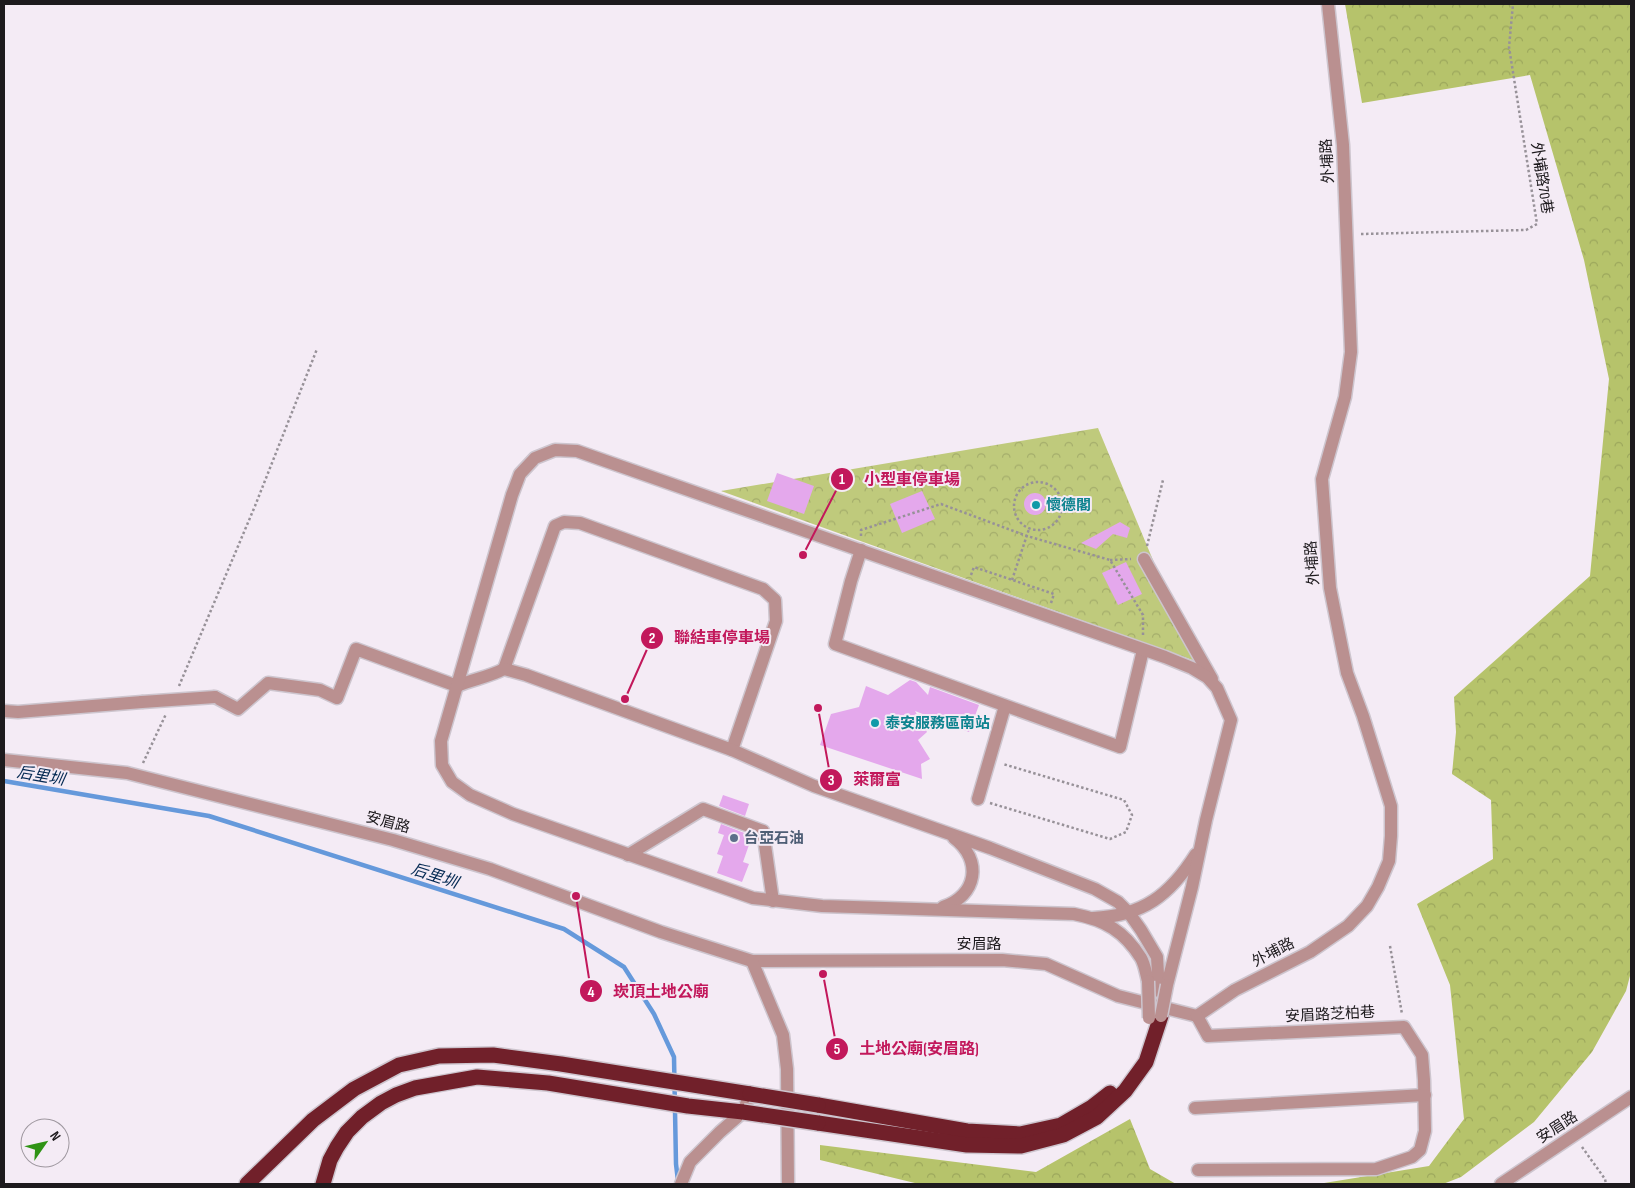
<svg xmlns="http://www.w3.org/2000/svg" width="1635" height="1188" viewBox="0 0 1635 1188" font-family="'Sofia Sans Condensed','Noto Sans TC',sans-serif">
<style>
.forest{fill:url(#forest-crowns)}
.park{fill:url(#park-crowns)}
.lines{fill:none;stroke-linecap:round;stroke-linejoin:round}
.stream{stroke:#6599db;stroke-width:4.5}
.building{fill:#e4a8ec}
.minor-casing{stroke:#cdc5ce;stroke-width:15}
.highway-casing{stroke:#cdc5ce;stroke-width:18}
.path{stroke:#979198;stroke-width:2.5;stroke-dasharray:2.5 2.5;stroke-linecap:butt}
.minor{stroke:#ba9090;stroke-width:12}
.highway{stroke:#71202a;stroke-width:15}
.minor-bridge-casing{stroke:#cdc5ce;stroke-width:15;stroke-linecap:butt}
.highway-bridge-casing{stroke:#cdc5ce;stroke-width:18;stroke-linecap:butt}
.minor-bridge{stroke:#ba9090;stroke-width:12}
.highway-bridge{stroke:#71202a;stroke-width:15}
.culture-dot{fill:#0f9aa8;stroke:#f4ebf5;stroke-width:2}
.service-dot{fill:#5c6f8a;stroke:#f4ebf5;stroke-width:2}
.labels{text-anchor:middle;stroke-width:4;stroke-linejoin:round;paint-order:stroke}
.street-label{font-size:15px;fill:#1d1a1d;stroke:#f4ebf5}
.culture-label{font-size:15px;font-weight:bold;fill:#0d838f;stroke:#f4ebf5;text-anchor:start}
.service-label{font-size:15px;font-weight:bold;fill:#4e5e75;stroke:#f4ebf5;text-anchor:start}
.water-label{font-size:16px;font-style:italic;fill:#042952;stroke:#f4ebf5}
.leader{fill:none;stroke:#c2185b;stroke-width:2}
.callout-dot{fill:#c2185b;stroke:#f4ebf5;stroke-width:2}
.mark-label{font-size:15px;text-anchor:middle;font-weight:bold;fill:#fff}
.callout-label{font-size:16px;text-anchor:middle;font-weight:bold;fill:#c2185b;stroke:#f4ebf5;stroke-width:4;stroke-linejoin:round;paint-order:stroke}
</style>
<defs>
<pattern id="forest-crowns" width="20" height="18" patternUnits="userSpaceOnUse" patternTransform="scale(1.25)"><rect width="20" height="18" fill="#b6c36b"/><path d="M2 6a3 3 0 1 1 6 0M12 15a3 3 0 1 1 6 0" fill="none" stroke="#9ca75c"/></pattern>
<pattern id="park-crowns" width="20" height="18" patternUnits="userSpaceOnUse" patternTransform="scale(1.25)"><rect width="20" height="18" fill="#bfca7c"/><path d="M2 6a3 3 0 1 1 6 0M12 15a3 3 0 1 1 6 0" fill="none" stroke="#a4ad6b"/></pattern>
</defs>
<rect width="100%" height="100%" fill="#f4ebf5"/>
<g class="forest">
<polygon points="1345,4 1631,4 1631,972 1626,991 1592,1052 1534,1122 1461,1177 1443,1184 1318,1184 1429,1166 1464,1119 1450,985 1417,904 1493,859 1491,800 1452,774 1456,732 1454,697 1590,576 1609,379 1584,260 1530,75 1362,103"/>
<polygon points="1130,1119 1150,1169 1176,1184 919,1184 820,1160 820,1145 1036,1172"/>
</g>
<polygon class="park" points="1098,428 1195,661 721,491"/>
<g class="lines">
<polyline class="stream" points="4,781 209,816 564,929 624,967 654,1014 674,1057 676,1164 678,1181"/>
</g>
<g class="building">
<polygon points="777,473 814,486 804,514 767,501"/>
<polygon points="922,491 935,519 902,533 890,504"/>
<circle cx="1035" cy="504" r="11"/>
<polygon points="1120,522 1130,528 1127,538 1113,534 1096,549 1081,543"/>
<polygon points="1126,562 1142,594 1118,605 1102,573"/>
<polygon points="910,680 916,682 928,695 930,687 979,705 969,732 915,711 927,732 918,740 930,759 921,764 922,779 820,745 831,714 859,707 866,686 888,695"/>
<polygon points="723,795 749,804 745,816 719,806"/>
<polygon points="721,824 747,834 745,841 750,842 743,862 749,864 742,882 717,873 723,856 717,854 724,835 718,833"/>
</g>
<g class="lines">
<defs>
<g id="minor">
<polyline points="861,550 851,581 835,644 1120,747 1143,650"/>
<polyline points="1144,559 1212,679"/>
<polyline points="504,669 555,526 564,522 580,523 763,589 775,600 776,621 732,750"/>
<path d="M215,697L238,709L268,683L320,690L337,698L356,649L457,686C473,679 489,677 504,669L526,675L732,750L814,786L990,848L1095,889L1118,902L1129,913L1141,930L1157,957L1159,991"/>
<polyline points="4,711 18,712 142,702"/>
<polyline points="4,760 127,773 393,840 490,869 661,932 752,961 1002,960 1046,964 1118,996 1197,1016"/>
<polyline points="978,799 1005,706"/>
<polyline points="628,855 703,809 763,831 773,901"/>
<path d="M943,907C977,896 983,860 954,838"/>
<path d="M1093,918C1143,916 1170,895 1196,854"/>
<polyline points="752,961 783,1035 787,1069 788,1184"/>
<path d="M1148,981C1146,974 1145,965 1141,958C1124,931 1105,920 1074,914L822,906L753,898L513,814L470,795L452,782L442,765L441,741L512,495L520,474L535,458L555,450L577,451L1165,657L1192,668L1207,677L1217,688L1231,720L1206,820L1192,887L1167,985"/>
<polyline points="1197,1016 1235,990 1310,952 1348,926 1367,906 1378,887 1389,861 1391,836 1391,806 1363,716 1347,673 1330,588 1322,479 1345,397 1351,352 1343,145 1328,4"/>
<polyline points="1197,1016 1208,1036 1404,1027 1422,1055 1424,1080 1425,1131 1420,1150 1412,1157 1376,1169 1198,1170"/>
<polyline points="1195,1108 1425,1095"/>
<polyline points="681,1184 690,1162 720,1132 743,1112 750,1094"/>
<polyline points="1501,1184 1631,1097"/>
</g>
<g id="highway">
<polyline points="818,1105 967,1131 1020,1134 1061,1125 1092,1107 1110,1093"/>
<polyline points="818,1123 967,1145 1021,1146 1063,1135 1097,1117 1125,1091 1146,1062 1161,1016"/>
<polyline points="247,1184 313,1120 354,1089 399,1065 439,1056 493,1055 561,1064 750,1094"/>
<polyline points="323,1184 330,1160 337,1147 347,1132 362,1117 381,1103 396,1095 415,1088 477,1077 548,1083 688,1106 743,1112"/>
</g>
</defs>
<use href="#minor" class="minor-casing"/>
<use href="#highway" class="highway-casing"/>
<g class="path">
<polyline points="1361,234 1526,230 1537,224 1509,47 1513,4"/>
<circle cx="1038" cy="506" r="24"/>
<polyline points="861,536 861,530 941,504 1027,536 1110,560 1143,615 1143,636"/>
<polyline points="1147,546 1163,480"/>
<polyline points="1110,560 1131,559"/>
<polyline points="971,575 974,567 1054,594 1051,603"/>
<polyline points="1012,580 1029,529"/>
<polyline points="179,686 255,506 317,349"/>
<polyline points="143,763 166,714"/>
<polyline points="990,803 1110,839 1126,832 1132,815 1124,800 1003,764"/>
<polyline points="1390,946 1402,1014"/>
<polyline points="1582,1147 1605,1179 1606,1184"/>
</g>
<use href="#minor" class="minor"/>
<use href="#highway" class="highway"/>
<defs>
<g id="minor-bridge">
<polyline points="142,702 215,697"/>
<polyline points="1148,981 1149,1018"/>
<polyline points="1161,1016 1167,985"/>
</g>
<g id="highway-bridge">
<polyline points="750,1094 818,1105"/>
<polyline points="743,1112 818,1123"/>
</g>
</defs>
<use href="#minor-bridge" class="minor-bridge-casing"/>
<use href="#highway-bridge" class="highway-bridge-casing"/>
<use href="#minor-bridge" class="minor-bridge"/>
<use href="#highway-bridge" class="highway-bridge"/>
</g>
<g class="culture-dot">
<circle cx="1036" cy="505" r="5"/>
<circle cx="875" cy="723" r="5"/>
</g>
<circle class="service-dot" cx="734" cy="838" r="5"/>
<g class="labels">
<g class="street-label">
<text transform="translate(1327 161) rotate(-93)" y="5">外埔路</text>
<text transform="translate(1542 178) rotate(81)" y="5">外埔路70巷</text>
<text transform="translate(1312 563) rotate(-94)" y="5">外埔路</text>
<text transform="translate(388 822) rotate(15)" y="5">安眉路</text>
<text x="979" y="949">安眉路</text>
<text transform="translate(1273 952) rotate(-27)" y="5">外埔路</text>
<text transform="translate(1330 1014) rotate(-3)" y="5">安眉路芝柏巷</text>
<text transform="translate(1557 1127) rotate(-33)" y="5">安眉路</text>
</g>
<g class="culture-label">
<text x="1046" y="510">懷德閣</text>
<text x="885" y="728">泰安服務區南站</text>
</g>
<g class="service-label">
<text x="744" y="843">台亞石油</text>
</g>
<g class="water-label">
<text transform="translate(41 775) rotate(10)" y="6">后里圳</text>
<text transform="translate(435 875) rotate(18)" y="6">后里圳</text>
</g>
</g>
<path class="leader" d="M803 555L842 479M625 699L652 638M818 708L831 780M576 896L591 991M823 974L837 1049"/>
<g class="callout-dot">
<circle cx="803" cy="555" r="5"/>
<circle cx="625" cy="699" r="5"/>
<circle cx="818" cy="708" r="5"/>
<circle cx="576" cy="896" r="5"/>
<circle cx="823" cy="974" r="5"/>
<circle cx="842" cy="479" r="12"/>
<circle cx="652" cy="638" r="12"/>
<circle cx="831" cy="780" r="12"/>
<circle cx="591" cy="991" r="12"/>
<circle cx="837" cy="1049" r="12"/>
</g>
<g class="mark-label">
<text x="842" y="484">1</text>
<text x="652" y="643">2</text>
<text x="831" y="785">3</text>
<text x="591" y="997">4</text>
<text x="837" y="1054">5</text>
</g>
<g class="callout-label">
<text x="912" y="485">小型車停車場</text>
<text x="722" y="643">聯結車停車場</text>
<text x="877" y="785">萊爾富</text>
<text x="661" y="997">崁頂土地公廟</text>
<text x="919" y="1054">土地公廟(安眉路)</text>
</g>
<rect width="1635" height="1188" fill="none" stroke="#1d1a1d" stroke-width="10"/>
<g transform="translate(45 1143) rotate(56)"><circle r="24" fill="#f4ebf5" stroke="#9e979f"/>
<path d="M0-4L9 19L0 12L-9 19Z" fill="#2f9315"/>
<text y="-8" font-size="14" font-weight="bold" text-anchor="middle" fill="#1d1a1d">N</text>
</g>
</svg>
